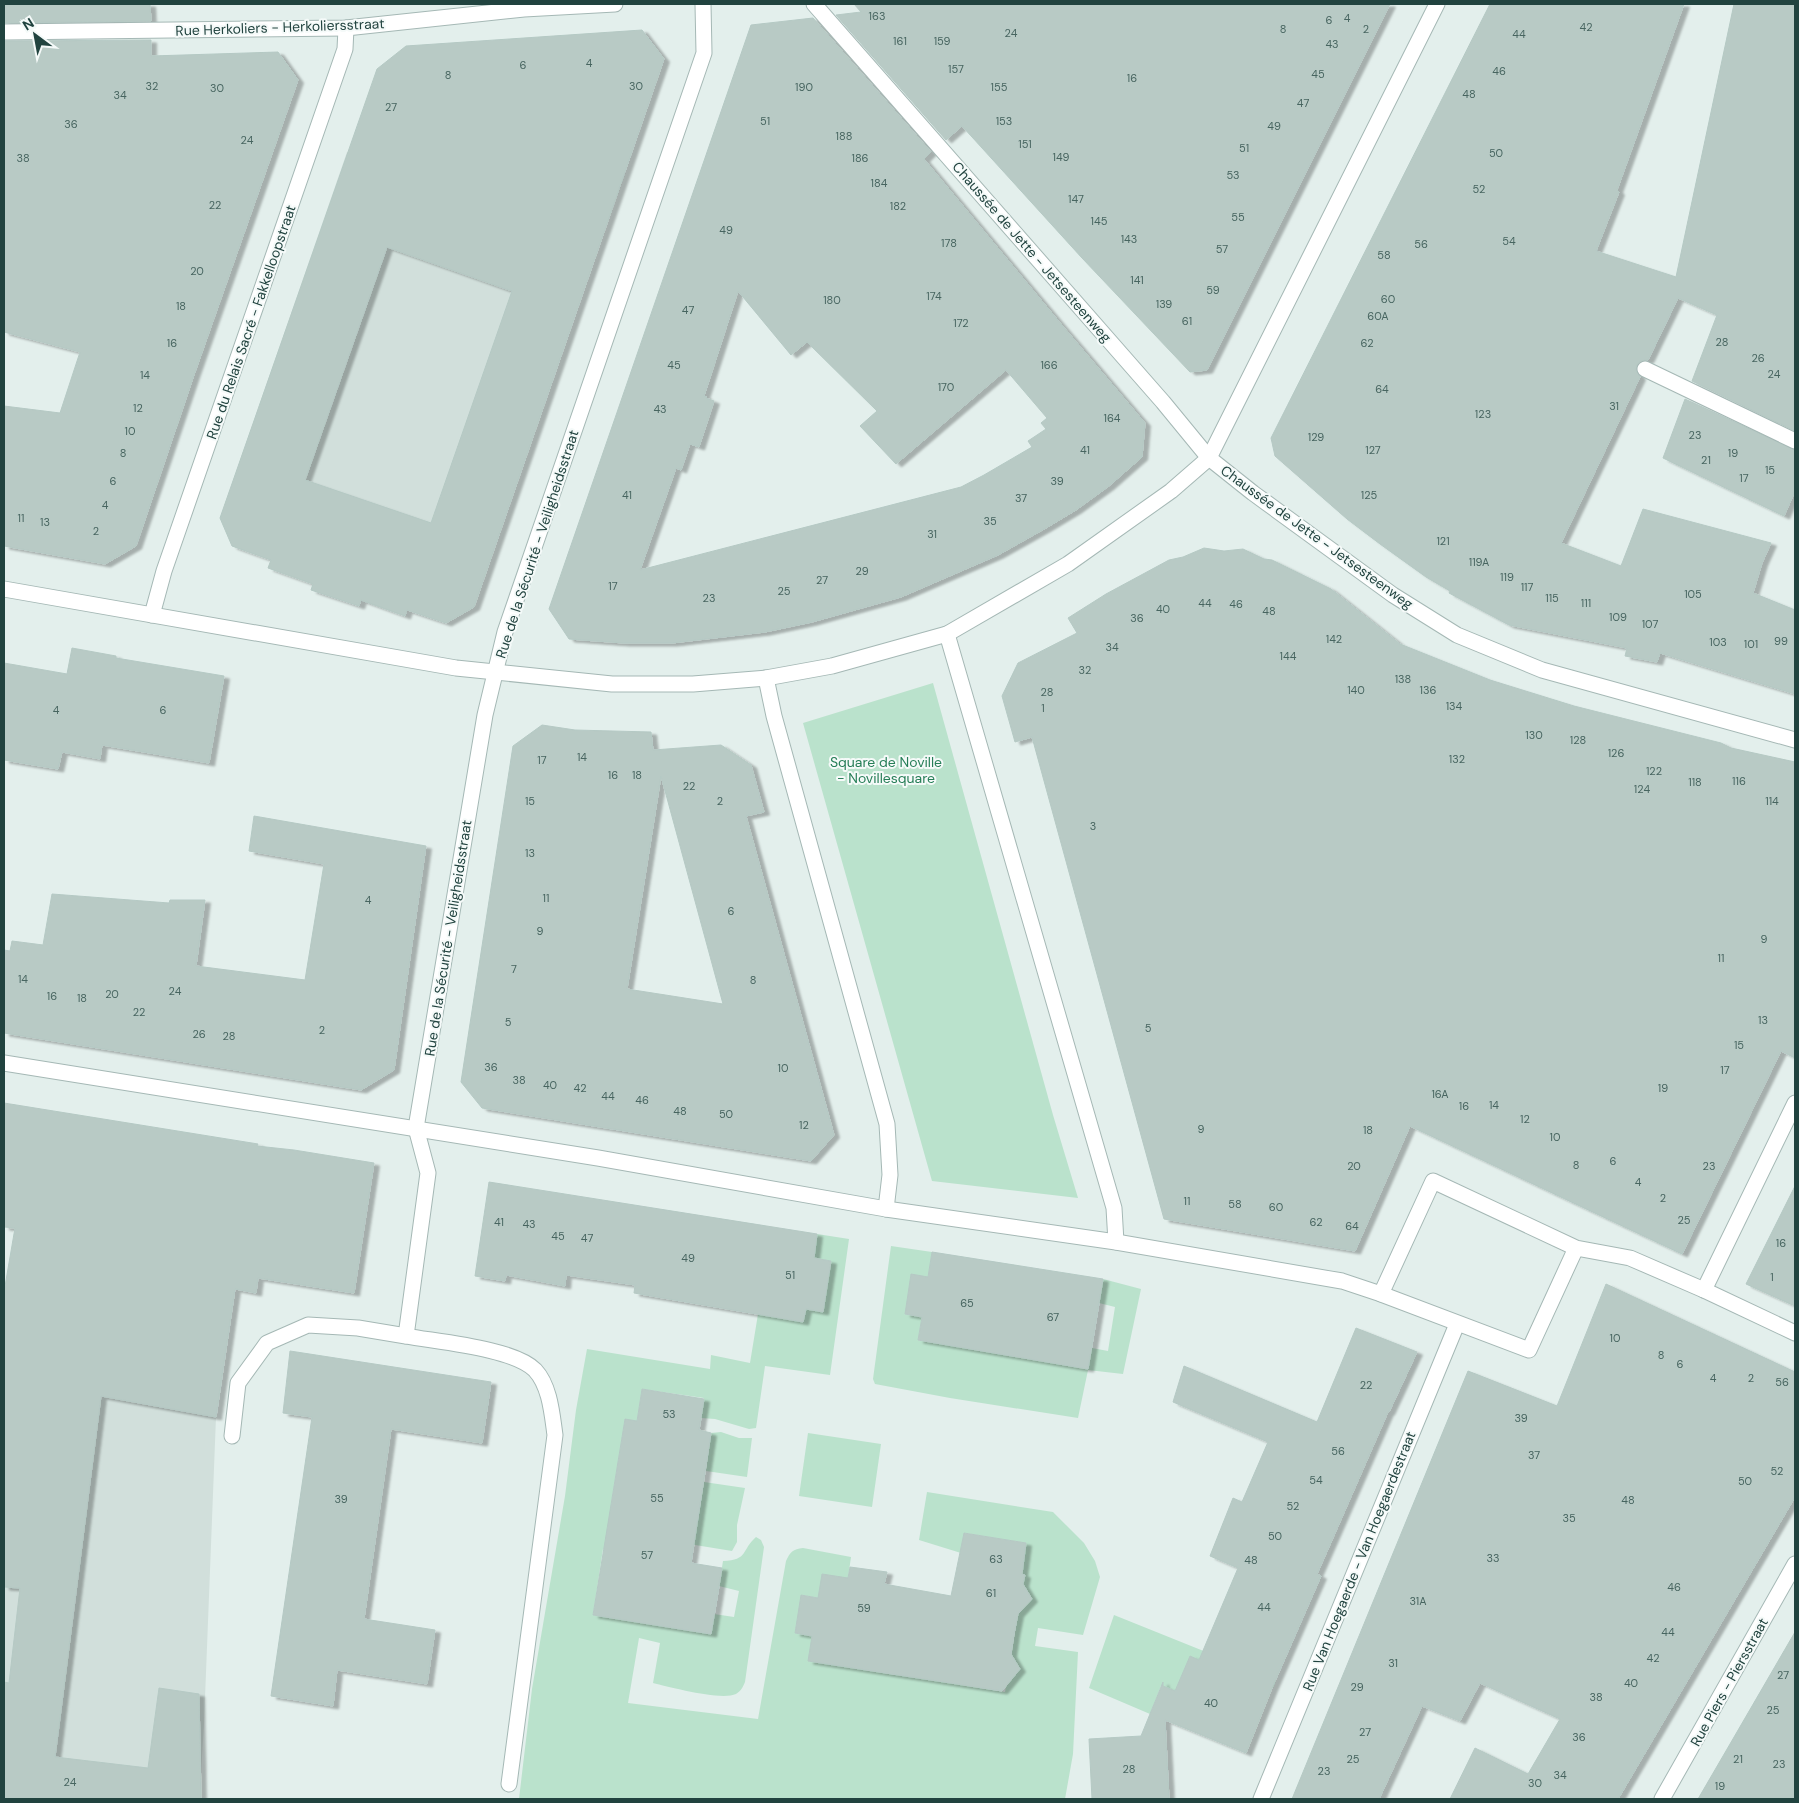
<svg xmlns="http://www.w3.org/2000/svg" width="1799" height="1803" viewBox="0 0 1799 1803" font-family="'DM Sans',sans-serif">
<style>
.built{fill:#d1dfdb}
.green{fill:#bae2cc}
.building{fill:#b8cac5;stroke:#b5c9c4;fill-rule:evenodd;filter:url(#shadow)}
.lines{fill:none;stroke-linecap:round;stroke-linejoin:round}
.minor-casing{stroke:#a5b8b5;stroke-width:17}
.minor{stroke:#fff;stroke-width:15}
.labels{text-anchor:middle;stroke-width:4;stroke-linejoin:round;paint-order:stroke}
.number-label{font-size:11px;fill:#476560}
.street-label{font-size:14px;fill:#21433f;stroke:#f5faf9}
.park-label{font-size:14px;fill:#267e57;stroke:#f5faf9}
</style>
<defs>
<filter id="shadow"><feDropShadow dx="5.5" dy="3" stdDeviation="1" flood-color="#0004"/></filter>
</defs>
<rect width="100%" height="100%" fill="#e3efec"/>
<g class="built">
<polygon points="347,152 398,168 570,152 626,172 578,305 474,607 446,623 408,610 405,616 361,601 359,606 311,590 313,584 268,568 271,560 232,546 220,518"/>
<polygon points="56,1230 216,1417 204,1724 201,1774 201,1799 4,1799 4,1564 7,1532"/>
</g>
<g class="green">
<polygon points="933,683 1053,1115 1078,1198 932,1181 803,723"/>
<path d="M817,1234L849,1239L830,1375L765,1366L756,1428L749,1429L715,1419L701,1418L704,1398L642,1389L637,1421L625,1420L611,1504L614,1550L603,1549L593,1615L711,1634L714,1614L734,1617L739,1591L719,1586L723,1561C749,1560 741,1550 756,1537L761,1540L764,1547L745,1682C743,1687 741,1691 736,1694C721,1701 670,1687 653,1683L660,1643L639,1638L628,1703L758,1719L786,1561C790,1552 793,1549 803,1548L851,1557L848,1578L818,1598L802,1595L795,1633L812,1636L854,1668L896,1675L897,1666L939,1681L1005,1692L1007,1679C1019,1676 1021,1664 1011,1657L1019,1609L1026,1605C1031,1598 1029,1591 1022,1586L1024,1575L1022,1574L1026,1543L965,1533L961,1553L919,1540L927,1492L1053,1512L1084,1543L1095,1561L1100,1577L1083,1635L1038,1628L1035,1646L1078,1652L1073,1754L1065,1799H519L532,1689L565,1496L576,1410L587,1349L710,1369L711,1355L750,1363L758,1314L803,1321L806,1309L823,1311L831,1261L814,1258Z"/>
<polygon points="891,1246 932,1252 928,1277 905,1314 922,1317 918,1340 1087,1369 1092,1348 1108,1351 1115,1307 1099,1303 1103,1279 1141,1289 1123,1374 1088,1370 1078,1418 950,1398 875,1384 873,1379"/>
<polygon points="721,1432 739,1438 752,1438 747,1477 706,1471 711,1433"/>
<polygon points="808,1433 881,1444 872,1507 799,1496"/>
<polygon points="704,1482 745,1488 737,1525 737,1542 732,1551 683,1543 698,1520"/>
<polygon points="1114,1615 1276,1680 1273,1688 1207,1662 1175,1691 1161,1686 1150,1714 1089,1688"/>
</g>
<g class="building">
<polygon points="4,4 150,4 151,21 4,23"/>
<polygon points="854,4 1390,4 1207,370 1190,372 1082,258 962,126 946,140 836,15 861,12"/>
<polygon points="1490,4 1684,4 1617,190 1619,192 1596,251 1676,277 1734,4 1795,4 1795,431 1692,381 1717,315 1678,298 1648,360 1640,361 1637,365 1636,370 1640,377 1561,543 1621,566 1643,509 1771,543 1762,563 1753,593 1795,610 1795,694 1660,653 1657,662 1625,656 1627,648 1509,625 1449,593 1450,591 1426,577 1380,544 1347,519 1275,456 1271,438"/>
<path d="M813,18L931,152L924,159L1061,324L1145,423L1142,457L1109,486L1076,510L1046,528L998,555L901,597L812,622L765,632L672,643H624L569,639L549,609L751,25ZM738,291L791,355L807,342L877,411L860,426L896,464L1006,370L1047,418L1041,423L1046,429L1028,441L1032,447L984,475L961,487L640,570L676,468L681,470L690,444L699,447L714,401L706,398L707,397L704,396Z"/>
<path d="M642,30L664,59L474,607L446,623L407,610L405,616L361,600L359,606L311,590L313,584L268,568L271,560L232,546L220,518L377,69L406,46ZM387,247L512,291L431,523L305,480Z"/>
<polygon points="151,40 151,56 278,52 298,80 195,372 136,546 105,564 4,546 4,406 60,413 80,352 4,332 4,41"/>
<polygon points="1685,399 1795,450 1795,491 1784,516 1663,458"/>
<polygon points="1204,548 1224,551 1243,549 1264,559 1272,560 1331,589 1400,644 1490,680 1574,706 1721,743 1731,748 1795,762 1795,1058 1781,1051 1682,1254 1410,1126 1355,1251 1164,1219 1032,737 1015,742 1002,696 1018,663 1077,633 1068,618 1106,594 1169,560 1183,557"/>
<polygon points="72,648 116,656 116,658 224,676 209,763 102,745 100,759 62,752 58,769 4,760 4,663 67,674"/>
<path d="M542,725L575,730L651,732L653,750L721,745L751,765L764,812L746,816L834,1135L811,1161L482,1108L461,1082L513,746ZM661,776L723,1004L627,989Z"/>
<polygon points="254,816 426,846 394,1070 361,1090 4,1033 4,950 10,951 12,941 43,945 52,894 169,903 170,900 205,900 196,966 305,980 324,864 249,851"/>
<polygon points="4,1103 258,1144 257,1146 294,1150 374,1163 354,1293 258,1278 256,1293 235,1289 216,1417 101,1396 55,1757 148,1768 159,1688 199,1694 201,1799 4,1799 4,1682 9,1683 20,1588 4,1587 4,1292 15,1228 4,1227"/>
<polygon points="489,1182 817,1234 814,1258 831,1261 823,1312 806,1309 803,1322 634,1293 635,1285 566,1275 565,1286 506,1275 505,1281 475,1276"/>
<polygon points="1795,1186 1795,1306 1746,1284"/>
<polygon points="932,1252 1103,1279 1088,1369 918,1340 922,1317 905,1314 911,1274 928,1277"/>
<polygon points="1606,1284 1795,1372 1795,1497 1618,1799 1450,1799 1475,1748 1528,1774 1560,1719 1480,1683 1460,1721 1422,1706 1379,1799 1292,1799 1468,1371 1557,1406"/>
<polygon points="1356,1328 1417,1352 1389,1412 1388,1412 1332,1540 1317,1574 1321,1576 1272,1688 1246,1753 1165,1720 1169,1799 1092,1799 1089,1739 1141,1736 1163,1682 1163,1686 1175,1691 1190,1656 1199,1660 1238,1568 1210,1556 1233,1498 1242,1502 1268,1442 1173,1402 1184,1366 1317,1422"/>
<polygon points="290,1351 491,1382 482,1443 391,1429 364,1619 435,1630 427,1684 337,1670 333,1706 271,1696 312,1417 283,1413"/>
<polygon points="642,1389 704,1399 699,1430 711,1433 691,1563 722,1568 711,1634 593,1615 625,1419 637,1421"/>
<polygon points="964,1533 1026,1543 1022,1574 1025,1575 1023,1584 1032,1599 1018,1614 1014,1634 1011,1654 1020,1669 1002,1691 808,1661 812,1636 795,1633 801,1595 818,1598 822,1574 848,1578 850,1567 887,1572 884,1584 951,1596"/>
<polygon points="1795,1632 1795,1799 1698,1799 1730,1744"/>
</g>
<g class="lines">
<defs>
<g id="minor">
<polyline points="814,4 1163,402 1209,458 1253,493 1393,595 1457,635 1542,670 1795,740"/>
<polyline points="4,32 346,28 524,9 615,4"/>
<polyline points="1645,369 1795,441"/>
<polyline points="4,589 456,668 612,684 693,684 766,678 832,666 947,634 1068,564 1171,491 1209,458 1437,4"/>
<polyline points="152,615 164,571 345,49 346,28"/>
<polyline points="947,634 1114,1208 1116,1242"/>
<polyline points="766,678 774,716 887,1124 890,1175 886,1209"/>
<polyline points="4,1063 598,1158 886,1209 1116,1242 1342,1281 1381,1294"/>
<polyline points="1576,1248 1529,1350 1381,1294 1433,1181 1576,1248 1630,1258 1704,1290 1795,1333"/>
<polyline points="1704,1290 1795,1103"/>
<path d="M406,1336C438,1342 513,1348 535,1370C550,1386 552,1414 555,1435L509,1784"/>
<polyline points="232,1436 238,1383 267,1343 308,1325 358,1328 406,1336 428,1173 416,1128 485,715 505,632 704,53 703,4"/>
<polyline points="1261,1799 1457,1324"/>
<polyline points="1662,1799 1795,1564"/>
</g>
</defs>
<use href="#minor" class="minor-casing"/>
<use href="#minor" class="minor"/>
</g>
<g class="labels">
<g class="number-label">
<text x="877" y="20">163</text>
<text x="1347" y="22">4</text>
<text x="1329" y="24">6</text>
<text x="1586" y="31">42</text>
<text x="1283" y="33">8</text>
<text x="1366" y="33">2</text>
<text x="1011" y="37">24</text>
<text x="1519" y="38">44</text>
<text x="900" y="45">161</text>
<text x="942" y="45">159</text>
<text x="1332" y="48">43</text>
<text x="589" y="67">4</text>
<text x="523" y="69">6</text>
<text x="956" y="73">157</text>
<text x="1499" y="75">46</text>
<text x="1318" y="78">45</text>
<text x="448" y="79">8</text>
<text x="1132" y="82">16</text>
<text x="152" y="90">32</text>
<text x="636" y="90">30</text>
<text x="804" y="91">190</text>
<text x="999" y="91">155</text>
<text x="217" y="92">30</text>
<text x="1469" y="98">48</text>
<text x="120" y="99">34</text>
<text x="1303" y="107">47</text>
<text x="391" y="111">27</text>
<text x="765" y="125">51</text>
<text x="1004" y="125">153</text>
<text x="71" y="128">36</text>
<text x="1274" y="130">49</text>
<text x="844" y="140">188</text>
<text x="247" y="144">24</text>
<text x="1025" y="148">151</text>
<text x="1244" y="152">51</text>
<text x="1496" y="157">50</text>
<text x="1061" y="161">149</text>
<text x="23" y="162">38</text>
<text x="860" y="162">186</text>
<text x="1233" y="179">53</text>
<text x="879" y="187">184</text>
<text x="1479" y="193">52</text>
<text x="1076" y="203">147</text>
<text x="215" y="209">22</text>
<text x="898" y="210">182</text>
<text x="1238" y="221">55</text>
<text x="1099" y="225">145</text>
<text x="726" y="234">49</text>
<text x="1129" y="243">143</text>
<text x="1509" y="245">54</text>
<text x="949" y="247">178</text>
<text x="1421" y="248">56</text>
<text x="1222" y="253">57</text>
<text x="1384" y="259">58</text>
<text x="197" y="275">20</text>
<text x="1137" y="284">141</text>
<text x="1213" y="294">59</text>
<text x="934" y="300">174</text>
<text x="1388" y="303">60</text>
<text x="832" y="304">180</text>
<text x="1164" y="308">139</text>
<text x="181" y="310">18</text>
<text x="688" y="314">47</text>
<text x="1378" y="320">60A</text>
<text x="1187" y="325">61</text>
<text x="961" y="327">172</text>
<text x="1722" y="346">28</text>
<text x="172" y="347">16</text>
<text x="1367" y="347">62</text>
<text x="1758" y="362">26</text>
<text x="674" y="369">45</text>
<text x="1049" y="369">166</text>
<text x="1774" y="378">24</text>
<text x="145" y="379">14</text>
<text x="946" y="391">170</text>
<text x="1382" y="393">64</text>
<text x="1614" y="410">31</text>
<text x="138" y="412">12</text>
<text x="660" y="413">43</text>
<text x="1483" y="418">123</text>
<text x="1112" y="422">164</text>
<text x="130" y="435">10</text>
<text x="1695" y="439">23</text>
<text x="1316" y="441">129</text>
<text x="1085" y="454">41</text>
<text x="1373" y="454">127</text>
<text x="123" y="457">8</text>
<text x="1733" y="457">19</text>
<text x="1706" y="464">21</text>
<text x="1770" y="474">15</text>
<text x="1744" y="482">17</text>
<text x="113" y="485">6</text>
<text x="1057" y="485">39</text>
<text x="627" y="499">41</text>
<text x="1369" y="499">125</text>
<text x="1021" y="502">37</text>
<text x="105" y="509">4</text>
<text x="21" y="522">11</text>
<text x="990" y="525">35</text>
<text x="45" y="526">13</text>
<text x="96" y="535">2</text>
<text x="932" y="538">31</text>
<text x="1443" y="545">121</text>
<text x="1479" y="566">119A</text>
<text x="862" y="575">29</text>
<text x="1507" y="581">119</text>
<text x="822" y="584">27</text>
<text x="613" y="590">17</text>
<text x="1527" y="591">117</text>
<text x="784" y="595">25</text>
<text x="1693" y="598">105</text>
<text x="709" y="602">23</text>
<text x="1552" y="602">115</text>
<text x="1205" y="607">44</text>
<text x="1586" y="607">111</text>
<text x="1236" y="608">46</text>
<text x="1163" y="613">40</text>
<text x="1269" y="615">48</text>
<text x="1618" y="621">109</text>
<text x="1137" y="622">36</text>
<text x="1650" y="628">107</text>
<text x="1334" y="643">142</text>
<text x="1781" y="645">99</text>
<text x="1718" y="646">103</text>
<text x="1751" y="648">101</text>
<text x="1112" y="651">34</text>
<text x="1288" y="660">144</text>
<text x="1085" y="674">32</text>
<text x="1403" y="683">138</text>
<text x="1356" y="694">140</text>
<text x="1428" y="694">136</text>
<text x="1047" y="696">28</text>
<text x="1454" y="710">134</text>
<text x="1043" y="712">1</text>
<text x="56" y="714">4</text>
<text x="163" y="714">6</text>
<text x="1534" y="739">130</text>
<text x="1578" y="744">128</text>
<text x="1616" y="757">126</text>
<text x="582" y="761">14</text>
<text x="1457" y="763">132</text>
<text x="542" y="764">17</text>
<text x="1654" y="775">122</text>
<text x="613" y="779">16</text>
<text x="637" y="779">18</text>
<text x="1739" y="785">116</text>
<text x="1695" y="786">118</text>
<text x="689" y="790">22</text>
<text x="1642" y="793">124</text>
<text x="530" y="805">15</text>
<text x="720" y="805">2</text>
<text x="1772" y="805">114</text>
<text x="1093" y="830">3</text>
<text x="530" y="857">13</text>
<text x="546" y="902">11</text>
<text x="368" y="904">4</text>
<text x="731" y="915">6</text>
<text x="540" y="935">9</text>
<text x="1764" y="943">9</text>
<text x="1721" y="962">11</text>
<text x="514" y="973">7</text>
<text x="23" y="983">14</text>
<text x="753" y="984">8</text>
<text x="175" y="995">24</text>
<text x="112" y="998">20</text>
<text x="52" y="1000">16</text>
<text x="82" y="1002">18</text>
<text x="139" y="1016">22</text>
<text x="1763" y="1024">13</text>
<text x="508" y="1026">5</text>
<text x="1148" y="1032">5</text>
<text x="322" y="1034">2</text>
<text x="199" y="1038">26</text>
<text x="229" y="1040">28</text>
<text x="1739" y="1049">15</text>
<text x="491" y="1071">36</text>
<text x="783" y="1072">10</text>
<text x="1725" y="1074">17</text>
<text x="519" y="1084">38</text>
<text x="550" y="1089">40</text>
<text x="580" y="1092">42</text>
<text x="1663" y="1092">19</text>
<text x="1440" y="1098">16A</text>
<text x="608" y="1100">44</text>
<text x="642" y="1104">46</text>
<text x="1494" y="1109">14</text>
<text x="1464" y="1110">16</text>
<text x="680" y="1115">48</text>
<text x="726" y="1118">50</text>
<text x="1525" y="1123">12</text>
<text x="804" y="1129">12</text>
<text x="1201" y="1133">9</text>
<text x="1368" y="1134">18</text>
<text x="1555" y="1141">10</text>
<text x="1613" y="1165">6</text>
<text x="1576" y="1169">8</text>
<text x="1354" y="1170">20</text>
<text x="1709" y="1170">23</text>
<text x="1638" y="1186">4</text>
<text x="1663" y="1202">2</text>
<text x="1187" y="1205">11</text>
<text x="1235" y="1208">58</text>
<text x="1276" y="1211">60</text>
<text x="1684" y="1224">25</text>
<text x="499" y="1226">41</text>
<text x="1316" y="1226">62</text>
<text x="529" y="1228">43</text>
<text x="1352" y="1230">64</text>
<text x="558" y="1240">45</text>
<text x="587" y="1242">47</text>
<text x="1781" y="1247">16</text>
<text x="688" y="1262">49</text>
<text x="790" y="1279">51</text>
<text x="1772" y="1281">1</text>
<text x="967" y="1307">65</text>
<text x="1053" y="1321">67</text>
<text x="1615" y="1342">10</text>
<text x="1661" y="1359">8</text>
<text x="1680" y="1368">6</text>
<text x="1713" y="1382">4</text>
<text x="1751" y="1382">2</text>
<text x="1782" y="1386">56</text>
<text x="1366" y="1389">22</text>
<text x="669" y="1418">53</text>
<text x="1521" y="1422">39</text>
<text x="1338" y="1455">56</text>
<text x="1534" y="1459">37</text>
<text x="1777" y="1475">52</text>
<text x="1316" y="1484">54</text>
<text x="1745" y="1485">50</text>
<text x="657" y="1502">55</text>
<text x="341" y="1503">39</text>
<text x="1628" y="1504">48</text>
<text x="1293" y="1510">52</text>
<text x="1569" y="1522">35</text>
<text x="1275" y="1540">50</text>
<text x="647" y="1559">57</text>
<text x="1493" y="1562">33</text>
<text x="996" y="1563">63</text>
<text x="1251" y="1564">48</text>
<text x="1674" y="1591">46</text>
<text x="991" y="1597">61</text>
<text x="1418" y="1605">31A</text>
<text x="1264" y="1611">44</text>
<text x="864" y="1612">59</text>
<text x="1668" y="1636">44</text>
<text x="1653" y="1662">42</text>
<text x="1393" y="1667">31</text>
<text x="1783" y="1679">27</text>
<text x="1631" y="1687">40</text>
<text x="1357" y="1691">29</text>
<text x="1596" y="1701">38</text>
<text x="1211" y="1707">40</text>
<text x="1773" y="1714">25</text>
<text x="1365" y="1736">27</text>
<text x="1579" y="1741">36</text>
<text x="1353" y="1763">25</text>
<text x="1738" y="1763">21</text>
<text x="1779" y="1768">23</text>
<text x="1129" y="1773">28</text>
<text x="1324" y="1775">23</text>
<text x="1560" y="1779">34</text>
<text x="70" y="1786">24</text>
<text x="1535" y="1787">30</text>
<text x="1720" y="1790">19</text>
</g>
<g class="street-label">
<text transform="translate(280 27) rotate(-2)" y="5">Rue Herkoliers - Herkoliersstraat</text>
<text transform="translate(1032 252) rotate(49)" y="5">Chaussée de Jette - Jetsesteenweg</text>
<text transform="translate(251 322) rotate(-71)" y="5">Rue du Relais Sacré - Fakkelloopstraat</text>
<text transform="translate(1317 537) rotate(36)" y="5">Chaussée de Jette - Jetsesteenweg</text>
<text transform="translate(537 544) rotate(-72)" y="5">Rue de la Sécurité - Veiligheidsstraat</text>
<text transform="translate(448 938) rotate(-81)" y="5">Rue de la Sécurité - Veiligheidsstraat</text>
<text transform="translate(1359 1561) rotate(-68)" y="5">Rue Van Hoegaerde - Van Hoegaerdestraat</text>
<text transform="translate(1729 1682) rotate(-61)" y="5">Rue Piers - Piersstraat</text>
</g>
<g class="park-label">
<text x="886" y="767">Square de Noville<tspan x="886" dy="16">- Novillesquare</tspan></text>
</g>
</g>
<rect width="1799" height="1803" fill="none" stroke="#21433f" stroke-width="10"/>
<g transform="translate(35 35) rotate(328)" stroke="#f5faf9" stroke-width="4" paint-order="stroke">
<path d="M0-4L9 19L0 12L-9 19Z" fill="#21433f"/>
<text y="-8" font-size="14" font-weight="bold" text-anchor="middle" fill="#21433f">N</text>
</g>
</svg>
